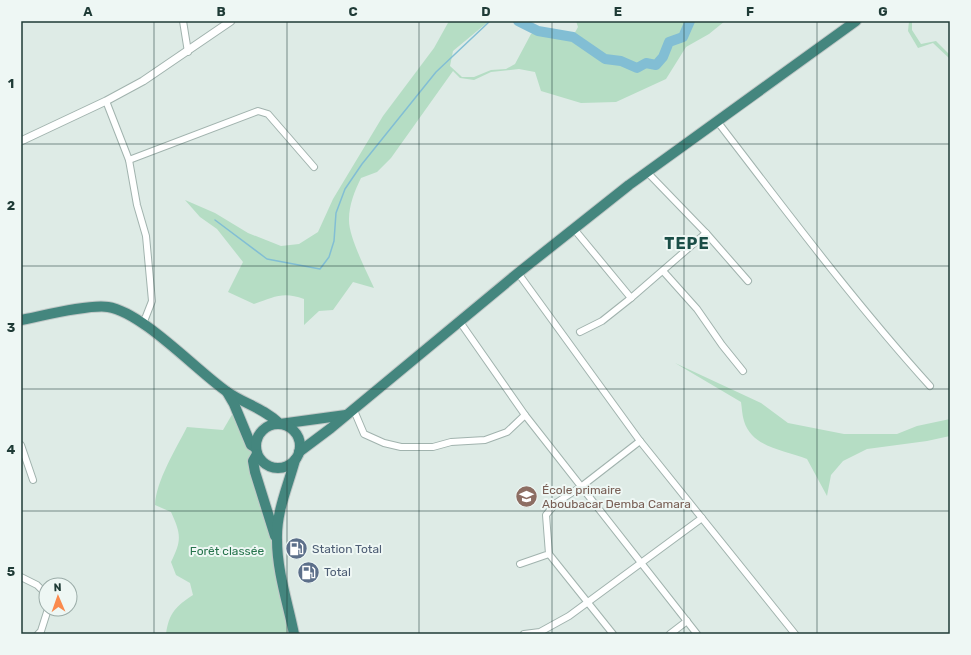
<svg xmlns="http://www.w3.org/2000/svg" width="971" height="655" viewBox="0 0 971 655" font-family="Rubik,sans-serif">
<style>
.green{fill:#b5ddc4}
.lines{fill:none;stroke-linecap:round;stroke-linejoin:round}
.stream{stroke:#82bed4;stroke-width:1.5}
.river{stroke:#82bed4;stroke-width:10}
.minor-casing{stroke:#a1b3ae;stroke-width:8}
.tertiary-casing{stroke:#a1b3ae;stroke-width:9}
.trunk-casing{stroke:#c0c8c7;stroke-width:12}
.minor{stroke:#fff;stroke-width:6}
.tertiary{stroke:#fff;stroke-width:7}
.trunk{stroke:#44867e;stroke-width:10}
.grid{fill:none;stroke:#1f3b36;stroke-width:1;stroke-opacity:0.55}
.labels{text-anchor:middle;stroke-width:4;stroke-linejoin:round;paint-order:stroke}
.education-label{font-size:12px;fill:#785e54;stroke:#eef7f4;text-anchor:start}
.service-label{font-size:12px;fill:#4e5e75;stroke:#eef7f4;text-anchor:start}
.park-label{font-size:12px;fill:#27744d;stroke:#eef7f4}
.district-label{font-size:16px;font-weight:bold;letter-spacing:1px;fill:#1a4e47;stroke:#eef7f4}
.neatline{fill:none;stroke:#1f3b36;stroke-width:1.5}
.grid-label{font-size:13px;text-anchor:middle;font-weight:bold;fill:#1f3b36}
</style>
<rect width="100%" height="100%" fill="#deebe6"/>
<g class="green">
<path d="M449,21H489L453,51L450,66L462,77H474L491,70L506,69L515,64L531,34L538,31L573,36L578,27L576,21H725L709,34L686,47L666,79L616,102L581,103L541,91L535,72L519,69L491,72L474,80L460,78L453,71L391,158L377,172L361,178C355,190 349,205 349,219C348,236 367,272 374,288L353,282L333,310L319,311L304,325V299C283,291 274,297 254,304L228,292L243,262L217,229L200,217L185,200L215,213L248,233L281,246L299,244L318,232L333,199L383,116L434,48Z"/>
<polygon points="909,21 912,21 912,30 921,44 936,41 950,55 950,59 933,43 918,48 908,31"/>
<path d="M675,363L761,403L788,423L844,434H897L917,426L950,419V436L927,441L867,449L843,461L831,475L827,496L807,459C785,450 752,448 744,421C742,415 742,408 741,402Z"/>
<path d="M237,406L271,506L298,634H166C169,613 176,606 193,595L190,583L176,575L171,562C182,540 181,534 171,512L155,505C156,481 176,449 187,427L223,430Z"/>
</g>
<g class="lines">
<polyline class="stream" points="215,220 267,259 320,269 329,257 334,241 336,213 345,189 362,164 436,72 490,21"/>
<polyline class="river" points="518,21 538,31 573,37 605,59 621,61 637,68 646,63 656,65 663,57 669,42 683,37 690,21"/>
<defs>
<g id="minor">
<polyline points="183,21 188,52"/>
<polyline points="106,101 129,160 137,205 146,236 152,301 143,324"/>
<path d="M717,121C786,211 854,302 930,386"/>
<polyline points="129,160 258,111 268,114 314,167"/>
<polyline points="647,172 706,233 748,281"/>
<polyline points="574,229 631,298 706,233"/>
<polyline points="663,271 697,309 722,345 743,371"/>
<polyline points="518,273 640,441 795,634"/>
<polyline points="460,322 525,415 697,634"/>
<polyline points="580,332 602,321 631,298"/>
<polyline points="353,408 364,434 384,443 401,447 433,447 451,442 485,440 507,432 525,415"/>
<polyline points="21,445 33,480"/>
<polyline points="549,554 613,634"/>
<polyline points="520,564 549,554 546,515 556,503 582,486 640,441"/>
<polyline points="21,577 37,585 46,594"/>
<polyline points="38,634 41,631 48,609"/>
<polyline points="524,634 540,632 569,616 702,518"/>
<polyline points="670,634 687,621"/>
</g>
<polyline id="tertiary" points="21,141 106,101 143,81 231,21"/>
<g id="trunk">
<path d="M21,320C42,316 89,304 108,307C142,312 196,370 226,391C244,404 262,407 280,424L346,415"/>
<polyline points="227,392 234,404 251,445 256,448"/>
<circle cx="278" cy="446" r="22"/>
<polyline points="299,452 331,428 518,273 629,185 856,21"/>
<polyline points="257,454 253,461 255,472 275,536"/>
<path d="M294,634C288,604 277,571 277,540C276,512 288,486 295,460"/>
</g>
</defs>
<use href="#minor" class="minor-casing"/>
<use href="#tertiary" class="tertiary-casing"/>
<use href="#trunk" class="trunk-casing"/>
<use href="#minor" class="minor"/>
<use href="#tertiary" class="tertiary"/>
<use href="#trunk" class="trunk"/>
</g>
<path class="grid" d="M154,21V634M287,21V634M419,21V634M552,21V634M684,21V634M817,21V634M21,144H950M21,266H950M21,389H950M21,511H950"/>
<defs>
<symbol id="school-disc" viewBox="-11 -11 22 22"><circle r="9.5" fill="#8d6e63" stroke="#eef7f4"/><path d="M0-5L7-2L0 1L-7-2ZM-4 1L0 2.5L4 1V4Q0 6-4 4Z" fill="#fff"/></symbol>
<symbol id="fuel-disc" viewBox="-11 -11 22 22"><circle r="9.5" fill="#5c6f8a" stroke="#eef7f4"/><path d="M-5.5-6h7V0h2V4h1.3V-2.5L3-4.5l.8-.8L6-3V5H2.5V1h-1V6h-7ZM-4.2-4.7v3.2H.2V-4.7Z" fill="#fff"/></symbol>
</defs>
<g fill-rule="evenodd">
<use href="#school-disc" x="514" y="484" width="25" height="25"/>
<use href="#fuel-disc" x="284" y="536" width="25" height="25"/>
<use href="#fuel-disc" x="296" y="560" width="25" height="25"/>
</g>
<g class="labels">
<g class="education-label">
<text x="542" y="494">École primaire<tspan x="542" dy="14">Aboubacar Demba Camara</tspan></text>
</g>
<g class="service-label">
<text x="312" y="553">Station Total</text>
<text x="324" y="576">Total</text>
</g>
<g class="park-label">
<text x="227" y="555">Forêt classée</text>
</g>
<g class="district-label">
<text x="687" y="249">TEPE</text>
</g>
</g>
<rect width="971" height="655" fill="none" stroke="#eef7f4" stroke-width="44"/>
<g transform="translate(58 597) rotate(358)"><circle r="19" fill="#eef7f4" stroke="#9baca8"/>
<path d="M0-3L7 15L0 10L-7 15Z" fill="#fa8a4d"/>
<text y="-6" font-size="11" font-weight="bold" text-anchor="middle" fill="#1f3b36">N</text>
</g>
<rect x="22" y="22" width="927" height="611" class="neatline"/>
<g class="grid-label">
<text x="88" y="16">A</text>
<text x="221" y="16">B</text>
<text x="353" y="16">C</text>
<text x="486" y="16">D</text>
<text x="618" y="16">E</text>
<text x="750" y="16">F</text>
<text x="883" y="16">G</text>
<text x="11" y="88">1</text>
<text x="11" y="210">2</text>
<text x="11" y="332">3</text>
<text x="11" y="454">4</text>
<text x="11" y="576">5</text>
</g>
</svg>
